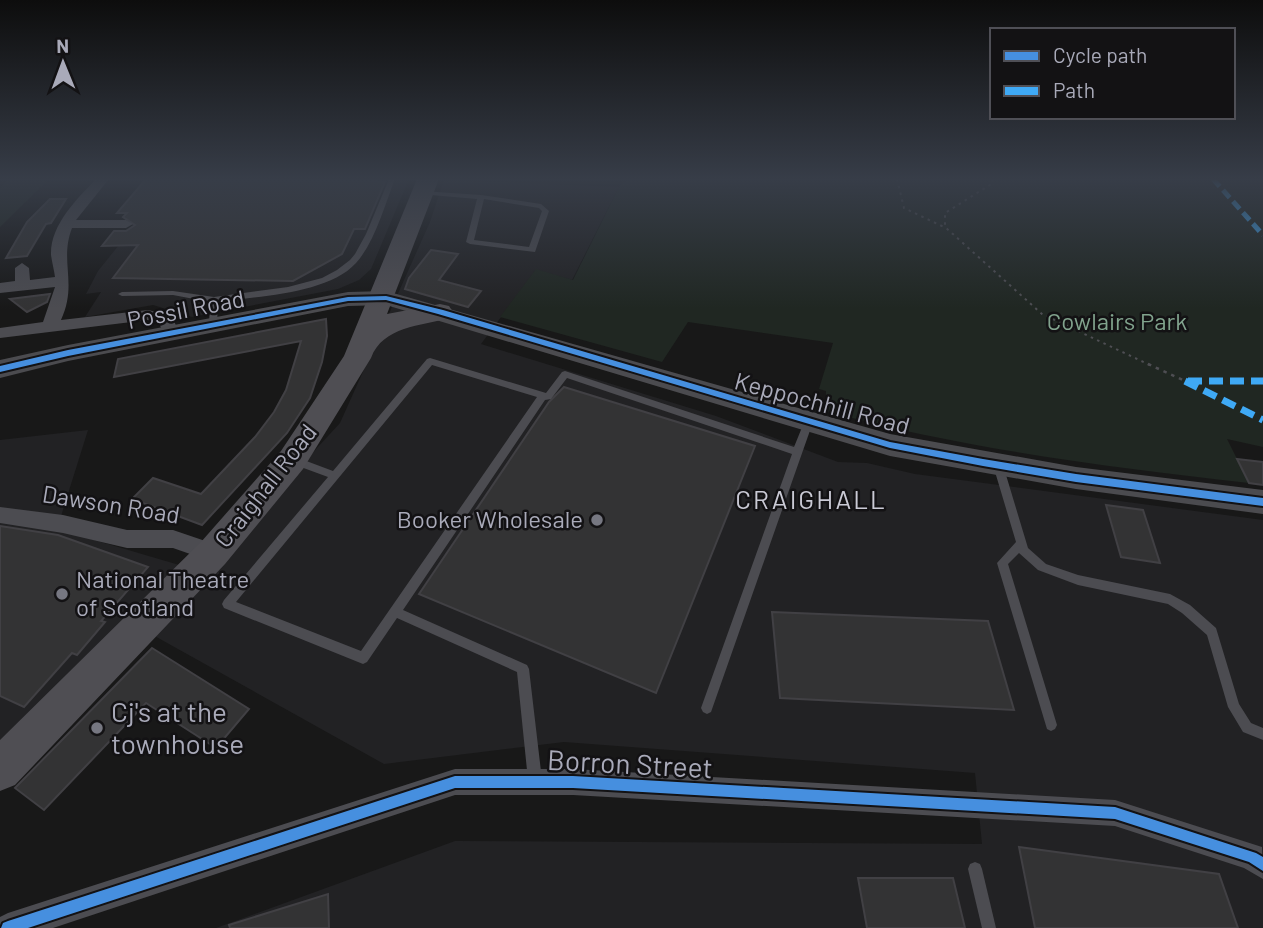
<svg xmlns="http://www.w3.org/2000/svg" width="1263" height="928" viewBox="0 0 1263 928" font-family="Barlow,sans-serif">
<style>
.built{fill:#222224}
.green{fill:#202722}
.building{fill:#333334;stroke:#414044;stroke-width:2}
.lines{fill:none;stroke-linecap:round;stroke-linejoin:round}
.path-far1{stroke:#4e4e53;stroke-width:2;stroke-dasharray:2.5 4.5;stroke-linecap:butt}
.path{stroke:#4e4e53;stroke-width:2.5;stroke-dasharray:3.5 5;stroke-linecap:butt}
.lane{fill:#4c4c51;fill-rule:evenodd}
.street{fill:#4c4c51;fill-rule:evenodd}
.secondary{fill:#4b4b4f;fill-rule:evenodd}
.primary{fill:#4f4e53;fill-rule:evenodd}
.quiet-far1{stroke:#3fa9f5;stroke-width:5;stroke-dasharray:10 5;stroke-linecap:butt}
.quiet{stroke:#3fa9f5;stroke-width:7;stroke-dasharray:14 7;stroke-linecap:butt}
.cycleway-casing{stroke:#131214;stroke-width:4}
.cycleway{fill:#468fdf;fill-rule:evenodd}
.poi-dot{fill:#767781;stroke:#131214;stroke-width:2.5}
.labels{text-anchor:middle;stroke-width:5;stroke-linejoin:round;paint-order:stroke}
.street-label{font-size:24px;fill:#a9aab9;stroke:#131214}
.park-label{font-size:24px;fill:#81a38d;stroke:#131214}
.poi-label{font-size:24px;fill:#a9aab9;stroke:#131214;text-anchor:end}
.neighbourhood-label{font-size:26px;letter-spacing:2px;fill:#cacad5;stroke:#131214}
.near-poi-label{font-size:28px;fill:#a9aab9;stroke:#131214;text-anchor:start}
.near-street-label{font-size:28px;fill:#a9aab9;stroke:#131214}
</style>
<rect width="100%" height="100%" fill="#181818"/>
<g class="built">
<polygon points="172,179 409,179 371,269 359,280 338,289 192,317 153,305 85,317 101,292 86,294 98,271"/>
<polygon points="444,180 619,187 572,280 536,270 481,344 716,416 838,462 867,463 915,474 1263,520 1263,928 216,928 455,841 982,844 975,773 564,742 384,764 126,620 0,744 0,440 88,430 57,529 203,572 340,423 430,222"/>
</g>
<g class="green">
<polygon points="9,179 49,179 0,227 0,188"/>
<path d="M627,179H1263V447L1227,439L1249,483C1108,467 963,449 826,411V391L819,389L833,343L688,322L662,362L500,317L536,269L573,280L619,187Z"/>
</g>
<g class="building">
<polygon points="146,179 373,179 372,181 385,182 365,229 354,229 342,254 293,281 113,278 138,245 102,246 114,231 126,231 135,225 123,217 127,213 117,213"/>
<polygon points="50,199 66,199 51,223 46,224 27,256 6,258 27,222"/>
<polygon points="431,250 458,254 439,280 481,291 468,307 405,289 409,278"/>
<polygon points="50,294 47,302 27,312 10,299"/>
<polygon points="326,319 327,336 322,362 310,398 287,433 202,525 132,499 153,478 201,494 255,437 274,412 286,390 301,341 114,377 118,359"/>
<polygon points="564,387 755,446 656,693 419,594 549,402"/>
<polygon points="1237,459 1263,462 1263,485 1249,483"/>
<polygon points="1106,505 1143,510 1160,563 1121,557"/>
<polygon points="0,526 58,535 148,567 101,621 105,622 77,655 72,653 24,707 0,696"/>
<polygon points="772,612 988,621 1014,710 780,698"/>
<polygon points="152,648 249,709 216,748 146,703 44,810 15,788"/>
<polygon points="1019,847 1219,874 1238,928 1035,928"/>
<polygon points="858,878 953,878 965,928 867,928"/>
<polygon points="328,894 329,928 230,928 229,925"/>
</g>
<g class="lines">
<g class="path-far1">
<polyline points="897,179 904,208 944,227"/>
<polyline points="992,179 993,183 945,213 945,227 1042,314 1152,366"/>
</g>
<polyline class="path" points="1148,364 1185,381"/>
<g class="lane">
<path d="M389,179H395C385,204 375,242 356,263C328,294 258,296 218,302L217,325L213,328L209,325L210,302L173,295L122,296L118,294L122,292L173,291L214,297L288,287L322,278L337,270L350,260L355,254L366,234Z"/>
<path d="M422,191L481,195L541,204L549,211L535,252L470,244L466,242L477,199L420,194V192ZM484,199L539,208L542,211L529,247L474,240Z"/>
<path d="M430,358L546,393L562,372L565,371L794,447L805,420H811L813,422L711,712L707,714L703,712L701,708L792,454L567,378L551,399L545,400L403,610L527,665L529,669L542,780L540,785L535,787L530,785L528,780L517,672L397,618L367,662L363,664L224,608L222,604L224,600L328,477L290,463L288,460L290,457L293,456L333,471L427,359ZM432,365L537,397L361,651L236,602Z"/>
<polygon points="998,461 1001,462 1003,465 1028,548 1046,564 1078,575 1170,594 1190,605 1216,628 1239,704 1251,723 1263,728 1263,740 1243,732 1228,707 1207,635 1182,613 1168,604 1078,585 1038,570 1019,553 1008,564 1057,725 1055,729 1051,731 1047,729 997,563 1016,542 993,465 995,462"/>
<polygon points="975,862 980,864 982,869 996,928 982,928 968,869 970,864"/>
</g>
<g class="street">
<path d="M96,179H109L76,220H126L133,224L126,228H72C59,262 78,283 61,320L148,310L172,316L179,333L177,337H165L159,323L148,320L0,338V328L43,322L55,287L0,293V283L15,281V268L22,263L29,268L30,280L55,277C54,270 52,262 51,255C50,225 77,199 96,179Z"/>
<polygon points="0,507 63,515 127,530 173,530 220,546 224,553 220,560 213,562 173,548 127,548 63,533 0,523"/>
<polygon points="455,769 573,769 1115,800 1262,847 1263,879 1244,868 1115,826 573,795 455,795 53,928 0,928 0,917 8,913"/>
</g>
<polygon class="secondary" points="386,291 890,434 1076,467 1263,490 1263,514 1076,489 890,456 386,305 348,306 68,361 0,378 0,360 68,345 348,292"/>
<path class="primary" d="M417,179H439L387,314L440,304L449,306L453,312L449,318C421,326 383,326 371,358L303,469L225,564L15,785L0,791V740L201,542L281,451L344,356Z"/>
<polyline class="quiet-far1" points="1213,179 1263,235"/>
<g class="quiet">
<polyline points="1185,381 1263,420"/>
<polyline points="1188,381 1263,381"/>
</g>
<defs>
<g id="cycleway">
<polygon points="386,296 443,310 890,442 983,459 1076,474 1263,498 1263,506 1076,482 983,466 890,448 438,314 386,300 348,301 68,356 0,372 0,366 68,350 348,297"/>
<polygon points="455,776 573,776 1115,807 1256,853 1263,857 1263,871 1249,862 1115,819 573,788 455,788 28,928 1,928 3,923 8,921"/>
</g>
</defs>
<use href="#cycleway" class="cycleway-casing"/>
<use href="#cycleway" class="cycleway"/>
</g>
<linearGradient id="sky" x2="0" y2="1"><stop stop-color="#0d0d0d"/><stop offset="0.58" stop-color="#373d48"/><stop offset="1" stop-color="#373d48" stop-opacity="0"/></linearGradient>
<rect width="1263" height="309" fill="url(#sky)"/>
<g class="poi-dot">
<circle cx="597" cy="520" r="7"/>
<circle cx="62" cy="594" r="7"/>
<circle cx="97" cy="728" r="7"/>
</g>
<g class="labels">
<g class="street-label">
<text transform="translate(186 310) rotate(-11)" y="8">Possil Road</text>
<text transform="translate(822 404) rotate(15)" y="8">Keppochhill Road</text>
<text transform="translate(266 486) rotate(-52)" y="8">Craighall Road</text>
<text transform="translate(111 505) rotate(9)" y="8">Dawson Road</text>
</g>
<g class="park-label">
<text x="1117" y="330">Cowlairs Park</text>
</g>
<g class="poi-label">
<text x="583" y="528">Booker Wholesale</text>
<text x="76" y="588" text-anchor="start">National Theatre<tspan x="76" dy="28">of Scotland</tspan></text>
</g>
<g class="neighbourhood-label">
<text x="811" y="509">CRAIGHALL</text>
</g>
<g class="near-poi-label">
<text x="111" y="722">Cj's at the<tspan x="111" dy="32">townhouse</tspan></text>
</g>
<g class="near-street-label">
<text transform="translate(630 764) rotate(3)" y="10">Borron Street</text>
</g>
</g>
<rect x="990" y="28" width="245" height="91" fill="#131214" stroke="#4f4f56" stroke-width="2"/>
<rect x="1004" y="51" width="35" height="10" fill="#468fdf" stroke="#4f4f56" stroke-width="2"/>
<text x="1053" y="63" font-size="21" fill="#a9aab9">Cycle path</text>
<rect x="1004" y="86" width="35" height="10" fill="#3fa9f5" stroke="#4f4f56" stroke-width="2"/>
<text x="1053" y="98" font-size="21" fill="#a9aab9">Path</text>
<g transform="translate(63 63) rotate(359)" stroke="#131214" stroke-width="5" paint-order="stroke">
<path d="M0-5L12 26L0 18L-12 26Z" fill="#a9aab9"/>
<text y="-10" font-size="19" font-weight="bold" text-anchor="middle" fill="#a9aab9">N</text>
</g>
</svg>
